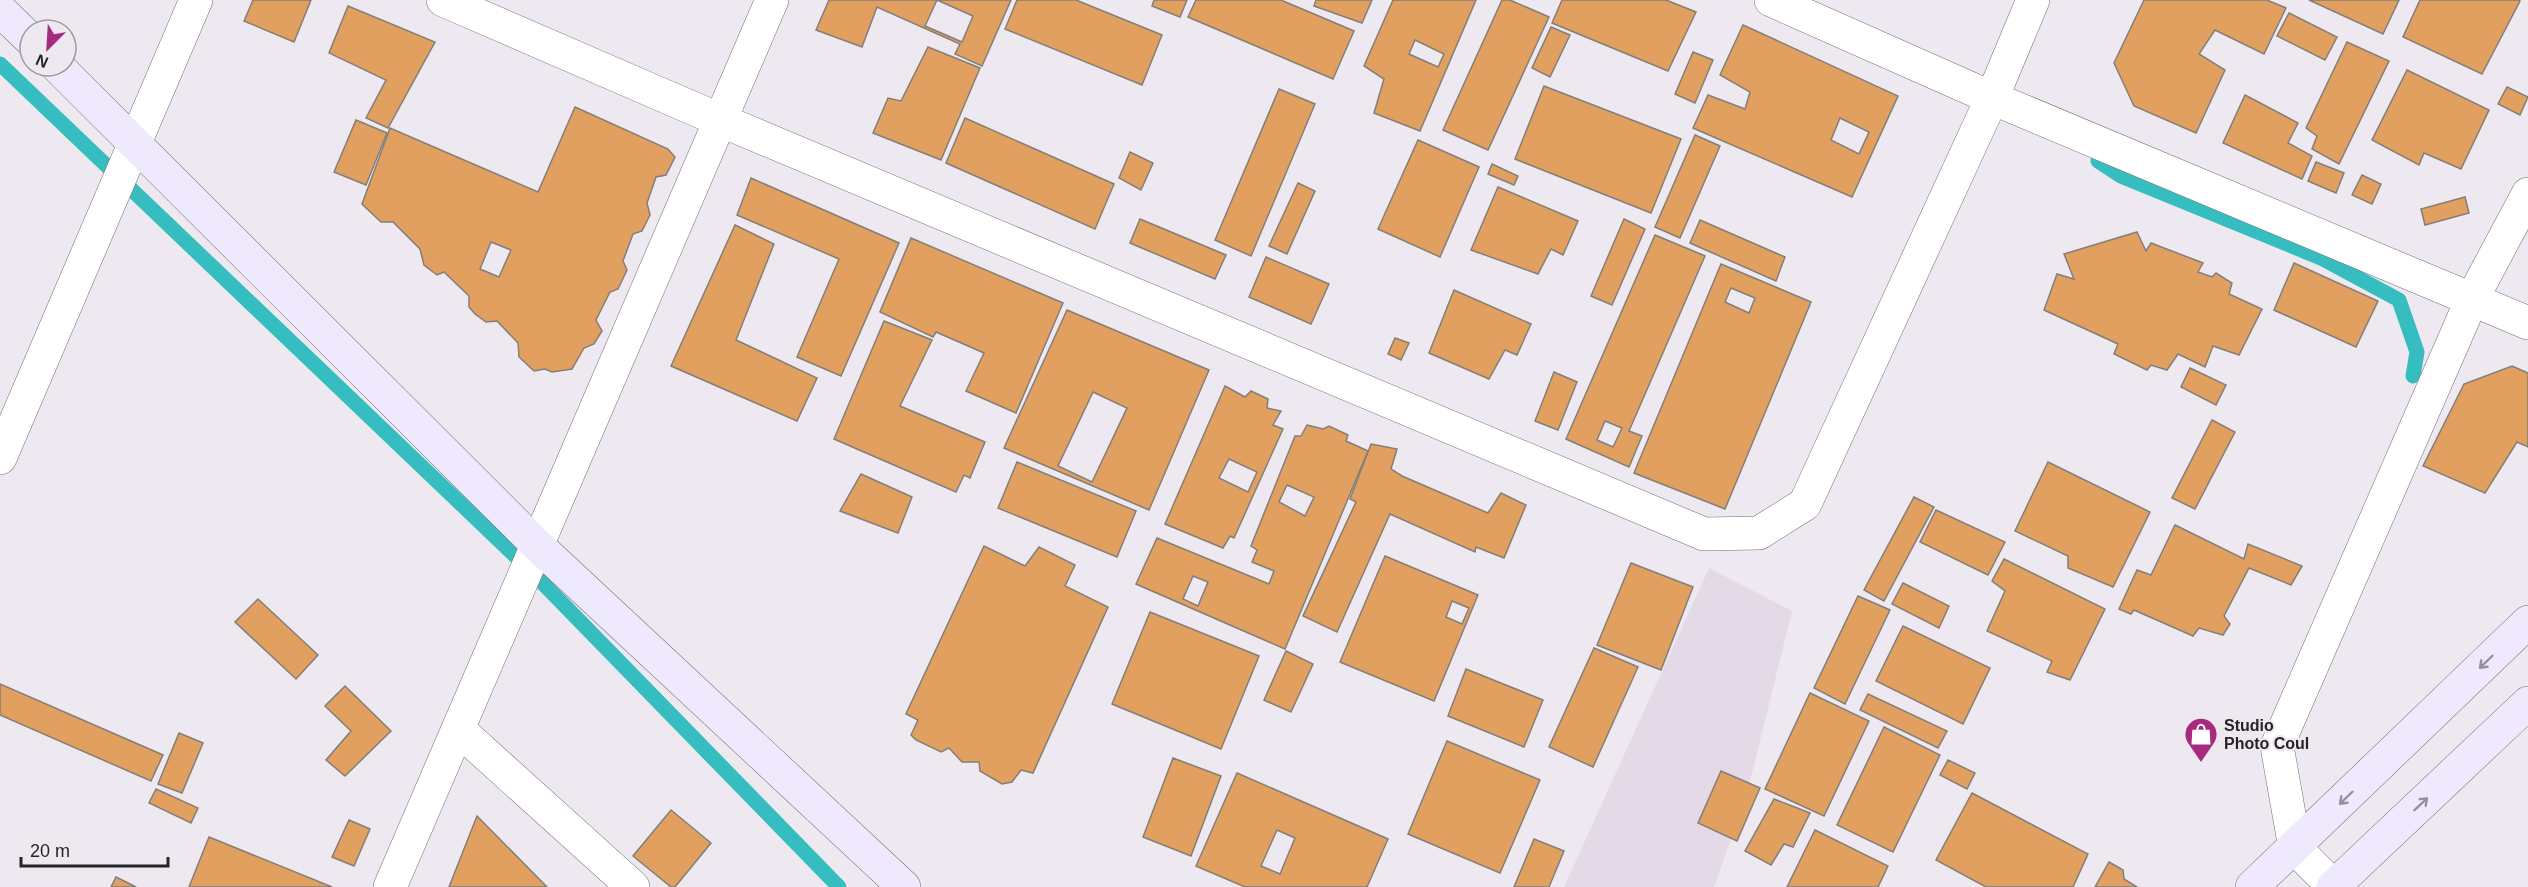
<svg xmlns="http://www.w3.org/2000/svg" width="2528" height="887" viewBox="0 0 2528 887" font-family="Helvetica,sans-serif">
<style>
.built{fill:#e4dae7}
.lines{fill:none;stroke-linecap:round;stroke-linejoin:round}
.stream{stroke:#36bdc0;stroke-width:15}
.building{fill:#e1a060;stroke:#847e78;stroke-width:1.5;fill-rule:evenodd}
.minor-casing{stroke:#736e75;stroke-width:34}
.secondary-casing{stroke:#736e75;stroke-width:34}
.minor{stroke:#fff;stroke-width:33}
.secondary{stroke:#eee9fd;stroke-width:33}
.oneway{stroke:#94909c}
.labels{text-anchor:middle;stroke-width:4.5;stroke-linejoin:round;paint-order:stroke}
.poi-label{font-size:16px;font-weight:bold;fill:#262426;stroke:#eee9f0;text-anchor:start}
</style>
<rect width="100%" height="100%" fill="#eee9f0"/>
<polygon class="built" points="1709,568 1792,611 1747,794 1714,887 1564,887"/>
<g class="lines">
<g class="stream">
<polyline points="0,64 527,567 839,887"/>
<polyline points="2098,161 2121,176 2321,258 2399,300 2417,352 2413,376"/>
</g>
</g>
<g class="building">
<polygon points="253,0 311,0 294,42 244,21"/>
<path d="M829,0H1011L982,66L955,54L960,44L877,7L862,47L816,30ZM937,0L973,16L962,42L925,26Z"/>
<polygon points="1017,0 1076,0 1162,35 1142,85 1005,29"/>
<polygon points="1154,0 1187,0 1180,17 1152,6"/>
<polygon points="1196,0 1281,0 1354,31 1333,79 1188,17"/>
<polygon points="1316,0 1372,0 1362,23 1314,6"/>
<path d="M1393,0H1476L1420,131L1374,113L1384,79L1364,66ZM1415,40L1444,54L1438,67L1409,54Z"/>
<polygon points="1502,0 1510,0 1549,17 1488,150 1443,130"/>
<polygon points="1562,0 1666,0 1696,12 1668,71 1552,23"/>
<polygon points="2144,0 2267,0 2286,8 2264,54 2215,30 2199,54 2225,70 2196,133 2134,106 2114,63"/>
<polygon points="2309,0 2399,0 2383,34"/>
<polygon points="2420,0 2518,0 2520,1 2482,74 2403,37"/>
<polygon points="348,6 435,42 388,128 366,118 386,80 329,53"/>
<polygon points="2289,13 2337,37 2325,60 2277,36"/>
<path d="M1743,25L1898,96L1852,197L1693,128L1708,95L1745,109L1750,92L1720,75ZM1840,118L1869,132L1859,154L1831,140Z"/>
<polygon points="1551,27 1570,35 1550,77 1532,68"/>
<polygon points="2347,42 2389,61 2339,164 2312,149 2317,136 2306,128"/>
<polygon points="928,47 980,68 941,160 873,133 888,98 901,101"/>
<polygon points="1693,52 1713,60 1695,103 1675,94"/>
<polygon points="2407,70 2489,110 2461,169 2424,153 2419,165 2372,140"/>
<polygon points="1544,86 1681,139 1651,213 1515,159"/>
<polygon points="2507,87 2528,97 2520,115 2498,104"/>
<polygon points="1279,89 1315,104 1251,256 1215,240"/>
<polygon points="2245,95 2298,123 2288,143 2312,156 2302,179 2223,143"/>
<path d="M575,107L668,149L675,157L666,175L656,177L647,203L650,215L642,231L633,234L623,261L627,270L618,289L610,292L596,320L602,331L594,344L584,348L572,369L552,372L545,369L534,371L519,357L518,343L497,321L486,322L475,314L469,307V296L444,272L437,275L424,265L420,249L393,222H381L362,204L390,128L538,192ZM491,242L511,250L499,277L480,269Z"/>
<polygon points="965,118 1114,184 1095,229 946,163"/>
<polygon points="356,120 387,133 366,185 334,172"/>
<polygon points="1695,135 1720,146 1680,238 1655,227"/>
<polygon points="1418,140 1479,167 1440,257 1378,229"/>
<polygon points="1130,152 1153,163 1141,190 1119,178"/>
<polygon points="2316,162 2344,173 2336,193 2308,181"/>
<polygon points="1492,164 1518,176 1514,185 1488,174"/>
<polygon points="2362,175 2381,184 2372,204 2352,195"/>
<polygon points="751,178 899,243 841,376 797,357 839,259 737,215"/>
<polygon points="1298,183 1315,191 1287,254 1269,246"/>
<polygon points="1498,187 1578,221 1563,255 1551,249 1538,274 1471,250"/>
<polygon points="2465,197 2469,213 2425,225 2421,209"/>
<polygon points="1140,219 1226,255 1215,279 1130,243"/>
<polygon points="1624,219 1645,229 1612,305 1591,296"/>
<polygon points="1700,220 1785,257 1776,281 1690,243"/>
<polygon points="735,225 774,244 736,340 817,378 797,421 671,366"/>
<polygon points="2137,232 2146,251 2151,243 2203,263 2198,272 2212,277 2216,273 2232,283 2229,294 2262,309 2239,355 2213,346 2205,367 2178,354 2167,370 2151,365 2147,370 2114,354 2118,344 2044,310 2057,274 2074,279 2064,254"/>
<path d="M1655,235L1705,256L1629,431L1642,436L1629,467L1566,439ZM1605,421L1622,428L1613,447L1597,440Z"/>
<polygon points="911,238 1063,303 1016,413 966,391 984,353 936,332 933,337 880,312"/>
<polygon points="1266,257 1329,284 1311,324 1249,297"/>
<polygon points="2294,263 2378,301 2356,347 2274,310"/>
<path d="M1721,264L1811,302L1725,509L1634,473ZM1731,288L1755,298L1749,313L1725,302Z"/>
<polygon points="1454,290 1531,324 1517,355 1505,350 1489,379 1429,353"/>
<path d="M1067,310L1209,370L1149,510L1004,448ZM1093,392L1127,408L1092,482L1058,466Z"/>
<polygon points="884,321 932,340 900,406 985,442 970,478 964,475 956,492 834,439"/>
<polygon points="1395,338 1409,343 1401,360 1388,354"/>
<polygon points="2512,366 2528,373 2528,447 2517,442 2485,493 2423,466 2464,384"/>
<polygon points="2190,368 2226,385 2216,405 2181,387"/>
<polygon points="1554,372 1577,382 1558,430 1535,421"/>
<path d="M1225,386L1245,397L1251,391L1268,399L1267,408L1281,411L1273,425L1283,429L1234,538L1230,536L1223,548L1165,524ZM1229,459L1257,472L1248,492L1219,478Z"/>
<polygon points="2212,420 2235,432 2195,509 2172,498"/>
<path d="M1307,425L1323,429L1329,426L1348,435L1346,441L1368,451L1285,649L1136,584L1157,538L1269,584L1274,571L1252,562L1257,550L1251,546L1295,436H1301ZM1287,485L1314,497L1305,516L1279,502ZM1193,576L1208,582L1198,606L1183,599Z"/>
<polygon points="1371,444 1397,449 1391,469 1402,476 1488,513 1501,493 1526,505 1504,558 1476,547 1475,552 1390,514 1337,632 1303,616 1356,502 1350,499"/>
<polygon points="1017,462 1136,511 1117,557 998,508"/>
<polygon points="2048,462 2150,512 2113,587 2068,568 2068,556 2015,531"/>
<polygon points="861,474 912,497 898,533 840,511"/>
<polygon points="1914,497 1934,507 1884,601 1864,590"/>
<polygon points="1936,510 2005,542 1988,575 1920,542"/>
<polygon points="2175,525 2244,559 2248,544 2302,566 2291,585 2249,568 2224,616 2230,624 2223,635 2199,628 2193,636 2134,610 2131,614 2119,609 2137,570 2151,575"/>
<polygon points="984,546 1025,566 1039,547 1075,565 1065,586 1108,607 1033,773 1021,770 1012,782 1002,784 980,771 979,762 962,762 949,748 941,752 916,740 911,735 918,720 906,714"/>
<path d="M1385,556L1478,595L1434,701L1340,662ZM1452,601L1469,608L1462,624L1446,617Z"/>
<polygon points="2004,559 2105,609 2070,680 2047,672 2052,661 1987,631 2005,591 1992,581"/>
<polygon points="1631,563 1693,587 1661,670 1597,645"/>
<polygon points="1903,583 1949,606 1939,628 1892,604"/>
<polygon points="1858,596 1890,610 1845,704 1814,688"/>
<polygon points="258,599 318,655 296,679 235,622"/>
<polygon points="1150,612 1259,656 1221,749 1112,704"/>
<polygon points="1903,626 1990,668 1963,724 1876,681"/>
<polygon points="1594,648 1638,667 1593,767 1549,747"/>
<polygon points="1286,651 1313,664 1291,712 1264,700"/>
<polygon points="1466,669 1543,700 1524,747 1448,716"/>
<polygon points="0,684 163,755 151,781 0,715"/>
<polygon points="345,686 391,731 345,776 326,760 351,731 325,706"/>
<polygon points="1810,693 1869,721 1824,816 1765,789"/>
<polygon points="1868,694 1947,731 1938,748 1860,710"/>
<polygon points="1884,727 1940,755 1893,852 1837,825"/>
<polygon points="179,733 203,743 182,793 158,784"/>
<polygon points="1447,741 1540,780 1500,873 1408,834"/>
<polygon points="1173,758 1221,776 1191,856 1143,837"/>
<polygon points="1948,760 1975,773 1967,789 1940,775"/>
<polygon points="1721,771 1760,788 1737,841 1698,823"/>
<path d="M1237,773L1388,839L1367,887H1245L1196,866ZM1277,830L1295,838L1280,874L1261,866Z"/>
<polygon points="156,789 198,808 191,823 149,803"/>
<polygon points="1972,793 2088,854 2073,887 1986,887 1936,860"/>
<polygon points="1774,799 1810,813 1793,847 1784,844 1771,865 1745,851"/>
<polygon points="671,810 711,843 675,887 671,887 633,856"/>
<polygon points="477,816 547,887 449,887"/>
<polygon points="349,820 370,829 354,866 332,857"/>
<polygon points="1815,830 1888,866 1878,887 1787,887"/>
<polygon points="209,837 332,887 189,887"/>
<polygon points="1534,839 1564,851 1549,887 1514,887"/>
<polygon points="2109,862 2123,870 2124,879 2137,887 2095,887"/>
<polygon points="116,877 136,887 111,887"/>
</g>
<g class="lines">
<defs>
<g id="minor">
<polyline points="443,0 720,120 1704,534 1759,533 1805,504 1992,98 2033,0"/>
<polyline points="1771,0 1992,98 2528,323"/>
<polyline points="0,458 196,0"/>
<polyline points="458,729 633,887"/>
<polyline points="390,887 772,0"/>
<polyline points="2334,887 2295,848 2277,746 2472,299 2528,194"/>
</g>
<g id="secondary">
<polyline points="0,10 30,39"/>
<polyline points="57,66 537,545 904,887"/>
<polyline points="2252,887 2528,622"/>
<polyline points="2333,887 2528,703"/>
</g>
</defs>
<use href="#minor" class="minor-casing"/>
<use href="#secondary" class="secondary-casing"/>
<use href="#minor" class="minor"/>
<use href="#secondary" class="secondary"/>
</g>
<defs><path id="oneway-shaft" d="M-6 0H5M1.5-3L5.5 0L1.5 3" fill="none" stroke-width="1.6" stroke-linecap="round" stroke-linejoin="round" transform="scale(1.5)"/></defs>
<g class="oneway">
<use href="#oneway-shaft" transform="translate(2486 662) rotate(136)"/>
<use href="#oneway-shaft" transform="translate(2346 798) rotate(136)"/>
<use href="#oneway-shaft" transform="translate(2421 804) rotate(-43)"/>
</g>
<defs>
<symbol id="shop-pin" viewBox="-11 -11 22 30"><path d="M0 17L-7.5 6A9.5 9.5 0 1 1 7.5 6Z" fill="#a62a7d" stroke="#eee9f0"/><path d="M-5-2.5h2.3a2.7 3.5 0 0 1 5.4 0H5L5.5 6h-11ZM-1.5-2.5h3a1.5 2.3 0 0 0-3 0Z" fill="#fff"/></symbol>
</defs>
<g fill-rule="evenodd">
<use href="#shop-pin" x="2182" y="715" width="38" height="52"/>
</g>
<g class="labels">
<g class="poi-label">
<text x="2224" y="731">Studio<tspan x="2224" dy="18">Photo Coul</tspan></text>
</g>
</g>
<g transform="translate(48 48) rotate(204)"><circle r="28" fill="#eee9f0" stroke="#9e9a9f" stroke-width="1.5"/>
<path d="M0-4.5L10 22L0 15L-10 22Z" fill="#a62a7d"/>
<text y="-9" font-size="16" font-weight="bold" text-anchor="middle" fill="#262426">N</text>
</g>
<path d="M21 857v9h147v-9" fill="none" stroke="#262426" stroke-width="3"/>
<text x="30" y="857" font-size="18" fill="#262426" stroke="#eee9f0" stroke-width="4.5" paint-order="stroke">20 m</text>
</svg>
